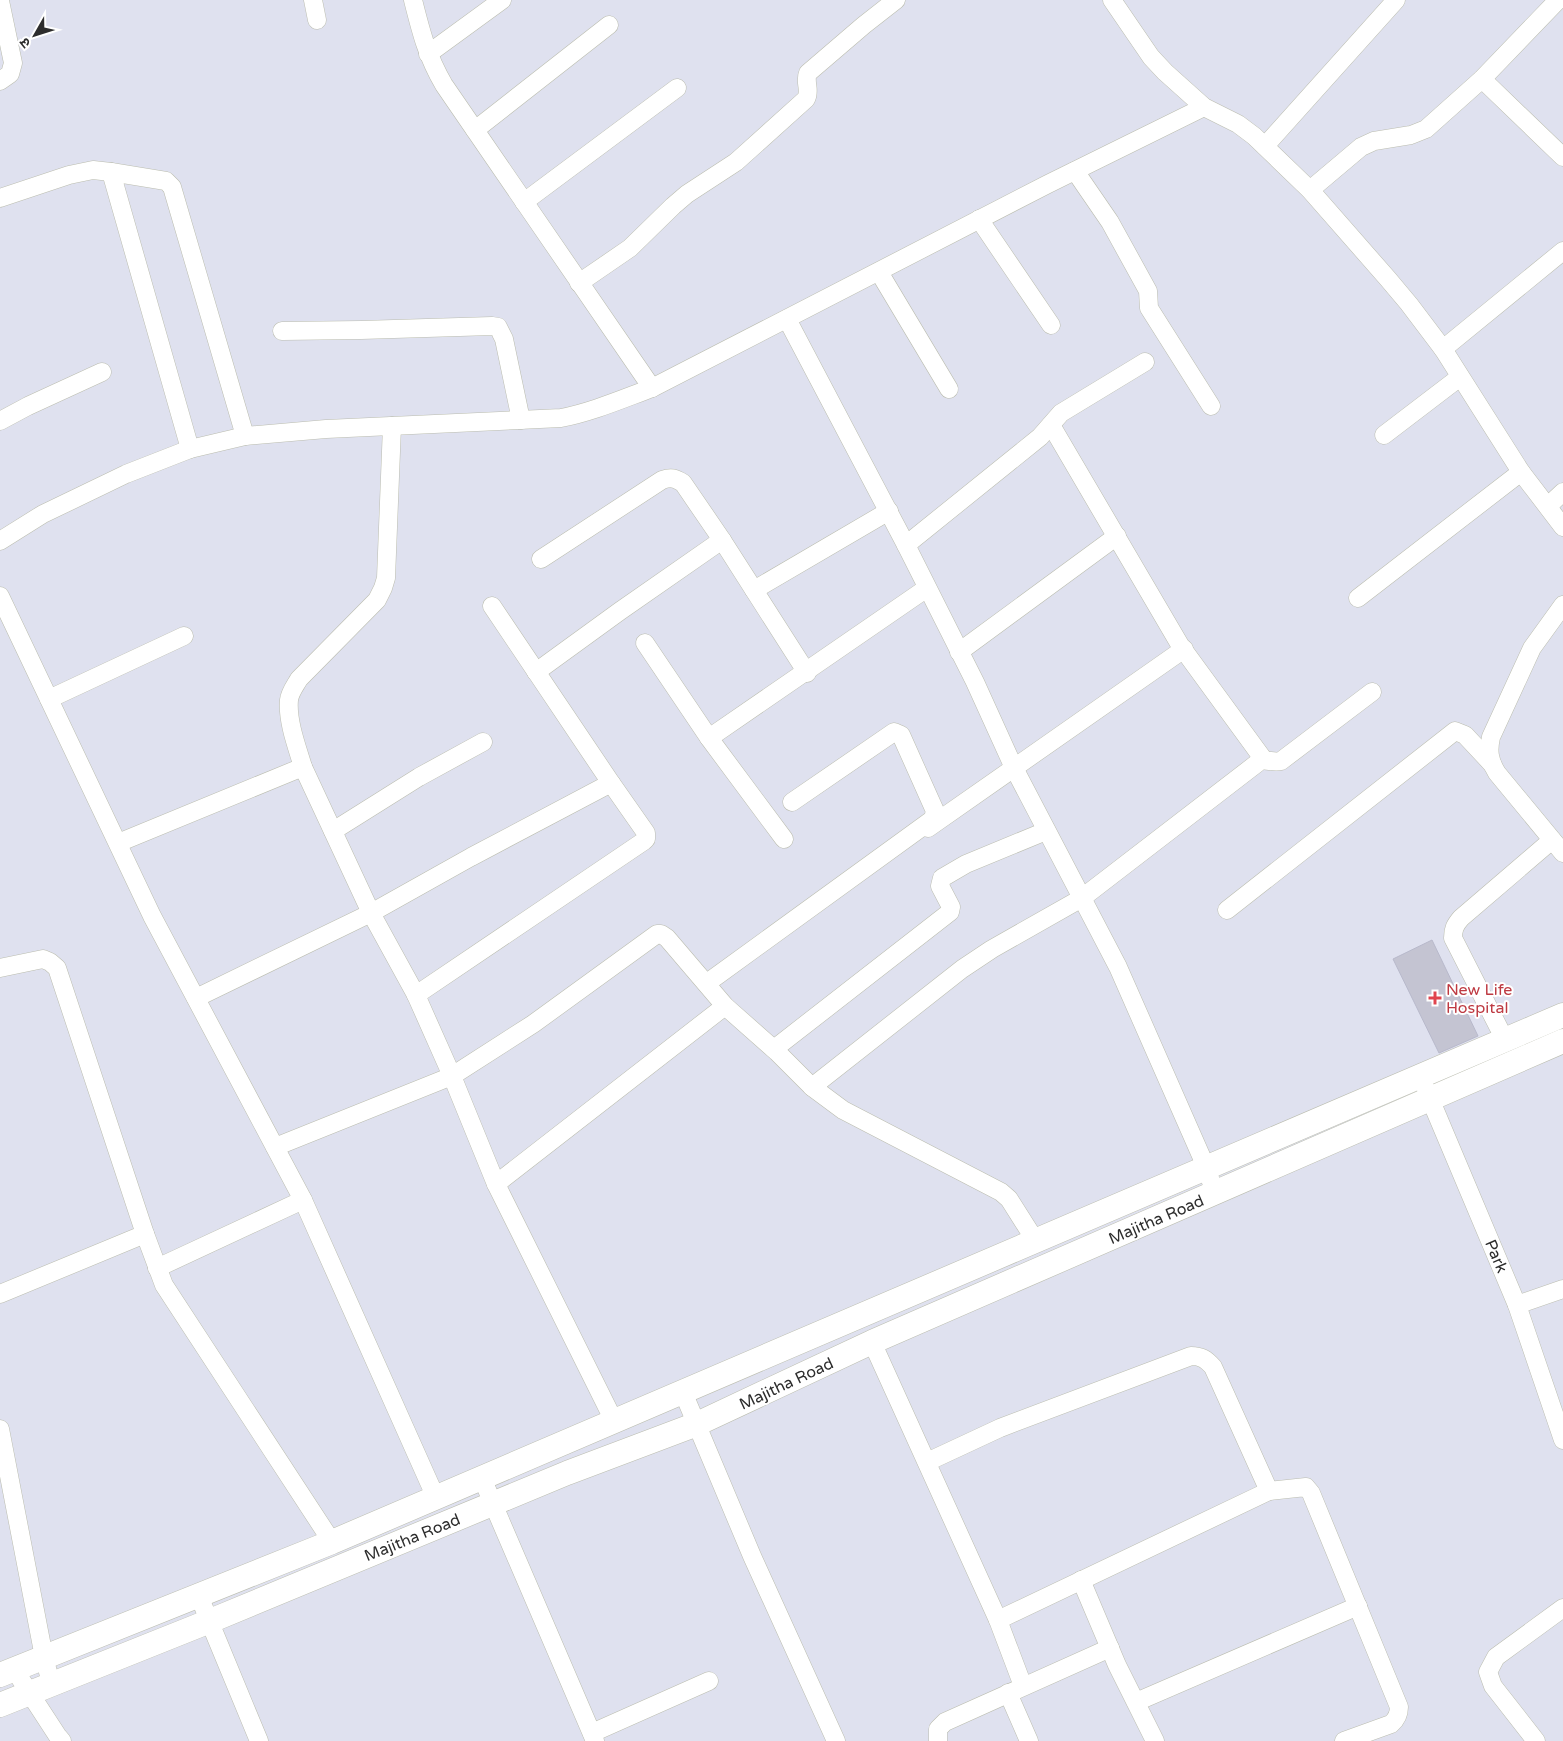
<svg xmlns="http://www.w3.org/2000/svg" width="1563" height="1741" viewBox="0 0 1563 1741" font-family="'Varela Round','Noto Sans Devanagari',sans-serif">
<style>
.building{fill:#c4c4d2;stroke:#b8b9cb}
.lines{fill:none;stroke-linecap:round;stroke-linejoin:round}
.minor-casing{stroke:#bbbdaf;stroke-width:19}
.secondary-casing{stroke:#bbbdaf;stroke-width:25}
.minor{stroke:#fff;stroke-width:18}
.secondary{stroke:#fff;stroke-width:24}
.health-dot{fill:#e0444e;stroke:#fff;stroke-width:2}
.labels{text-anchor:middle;stroke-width:4;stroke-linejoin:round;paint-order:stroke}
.health-label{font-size:16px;fill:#be3a42;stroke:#fff;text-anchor:start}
.street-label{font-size:16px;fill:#2d2d2d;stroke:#fff}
</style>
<rect width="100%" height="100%" fill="#dfe1ef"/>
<polygon class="building" points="1432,940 1478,1036 1439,1053 1393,959"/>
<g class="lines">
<defs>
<g id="minor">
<polyline points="313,0 317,20"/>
<path d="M413,0C421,32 427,56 444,85L652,388"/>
<polyline points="1112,0 1151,57 1165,72 1204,107 1238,124 1254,136 1310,190 1388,279 1409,304 1443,349 1521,472 1563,527"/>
<polyline points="0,1 13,63 10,74 0,81"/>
<polyline points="428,54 502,0"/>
<polyline points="1482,79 1563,157"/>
<polyline points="475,130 609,25"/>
<polyline points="1265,146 1396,0"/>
<polyline points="1075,171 1110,222 1148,291 1149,308 1211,406"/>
<polyline points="1310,190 1361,147 1374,141 1411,135 1426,129 1482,79 1558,0"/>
<polyline points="0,198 69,175 93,170 111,172"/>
<polyline points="524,202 677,88"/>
<polyline points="979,219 1051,325"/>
<polyline points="879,272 949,389"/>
<path d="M579,283L630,248L673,206L687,194L736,162L806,99C811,90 804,82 808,73L864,25L896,0"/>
<polyline points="787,319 906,545 975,682 1014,768 1118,967 1206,1167 1215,1193"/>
<polyline points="282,331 361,330 492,326 498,327 504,339 521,420"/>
<polyline points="1443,349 1563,251"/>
<polyline points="0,421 28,406 102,372"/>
<polyline points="1051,425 1180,645 1264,760"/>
<polyline points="1384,435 1460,377"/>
<polyline points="190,449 111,172 166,181 172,187 245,436"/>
<polyline points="1548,506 1563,492"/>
<path d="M0,541L43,514L126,474L190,449L245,436L326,429L561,418C592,412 622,399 652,388L1048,184L1204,107"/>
<polyline points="906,545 1040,437 1061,413 1145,362"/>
<path d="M541,559L662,480C671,477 675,478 683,483L722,540L807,673"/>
<polyline points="754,590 889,511"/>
<polyline points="0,596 152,916 303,1200 436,1498"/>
<polyline points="1358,598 1521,472"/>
<path d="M1563,605L1532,648L1491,737C1488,751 1489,760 1497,773L1563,853"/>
<polyline points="645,643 709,738"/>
<polyline points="959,652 1117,536"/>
<polyline points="536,672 620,611 722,540"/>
<polyline points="49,699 184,636"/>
<path d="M303,767C297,747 287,721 289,700C290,692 295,686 299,679L377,600L383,588L386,578L392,426"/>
<polyline points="928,828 1184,649"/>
<polyline points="333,831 419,777 483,742"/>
<polyline points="784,839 709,738 927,588"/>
<polyline points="118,843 303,767 371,913 416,995 452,1076 496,1184 614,1421"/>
<polyline points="1227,910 1455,731 1465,735 1492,764"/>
<polyline points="0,968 43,959 50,962 57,968 145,1234 0,1294"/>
<polyline points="707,983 933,819 935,811 901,735 894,732 792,802"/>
<polyline points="416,995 644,841 646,839 646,833 611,783"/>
<polyline points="196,998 371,913 471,857 611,783 492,606"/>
<path d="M1505,1040L1453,938C1453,929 1455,925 1461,918L1552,840"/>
<polyline points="774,1049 950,912 951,907 940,886 942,878 966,864 1046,831"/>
<polyline points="1426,1089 1517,1305 1563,1440"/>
<polyline points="275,1147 452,1076 533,1024 657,934 661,934 667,938 725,1006 777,1052 812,1087"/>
<polyline points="496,1184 725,1006"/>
<polyline points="145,1234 164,1285 332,1542"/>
<path d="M1035,1240L1009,1199L1001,1192L843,1110L812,1087L962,969L992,949L1082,898L1260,761C1267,759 1273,763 1281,761L1372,692"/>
<polyline points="157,1268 303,1200"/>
<polyline points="1517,1305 1563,1289"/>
<polyline points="872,1342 998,1620 1023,1686"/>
<polyline points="683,1392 752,1556 836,1741"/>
<polyline points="0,1429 44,1657 51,1683"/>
<path d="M927,1462L1000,1428L1191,1356C1201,1356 1206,1359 1213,1367L1269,1491"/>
<polyline points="482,1478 595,1741"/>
<polyline points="1081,1580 1117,1665 1155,1741"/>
<polyline points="199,1596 259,1741"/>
<path d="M998,1620L1269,1491L1306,1487L1311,1493L1399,1707C1399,1714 1397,1719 1391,1724L1344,1741"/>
<polyline points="14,1669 57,1735 62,1741"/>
<polyline points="1008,1693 1029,1741"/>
<polyline points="1136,1702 1358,1606"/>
<polyline points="592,1733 709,1681"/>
<polyline points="938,1741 938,1729 945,1722 1110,1648"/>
<polyline points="1536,1741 1493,1686 1488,1672 1496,1657 1563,1608"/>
</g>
<g id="secondary">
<polyline points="0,1675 332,1542 1563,1015"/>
<polyline points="0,1705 210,1621 567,1473 697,1424 872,1342 1563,1041"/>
</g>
</defs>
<use href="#minor" class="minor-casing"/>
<use href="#secondary" class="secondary-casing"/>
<use href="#minor" class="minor"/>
<use href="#secondary" class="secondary"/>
</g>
<path class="health-dot" d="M1432.5 990.5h5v5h5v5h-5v5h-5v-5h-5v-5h5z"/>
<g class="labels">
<g class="health-label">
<text x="1446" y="995">New Life<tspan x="1446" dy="18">Hospital</tspan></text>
</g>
<g class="street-label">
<text transform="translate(1156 1219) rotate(-23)" y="6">Majitha Road</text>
<text transform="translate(1497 1256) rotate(67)" y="6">Park</text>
<text transform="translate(786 1383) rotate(-25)" y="6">Majitha Road</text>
<text transform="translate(412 1537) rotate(-22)" y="6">Majitha Road</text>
</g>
</g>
<g transform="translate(35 35) rotate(231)" stroke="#ffffff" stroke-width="4" paint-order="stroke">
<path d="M0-4L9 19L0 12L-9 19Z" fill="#2d2d2d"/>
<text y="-8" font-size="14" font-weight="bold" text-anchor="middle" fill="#2d2d2d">उ</text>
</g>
</svg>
